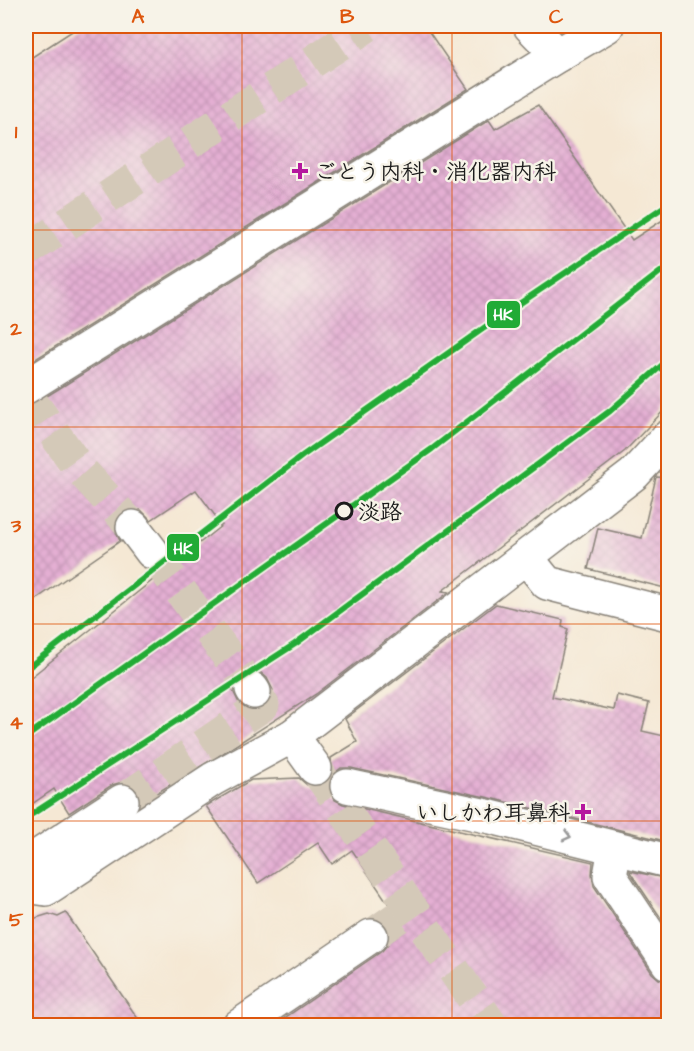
<svg xmlns="http://www.w3.org/2000/svg" width="694" height="1051" viewBox="0 0 694 1051" font-family="'Architects Daughter','Klee One',sans-serif">
<style>
.building{fill:url(#building-cross-hatch);fill-rule:evenodd}
.lines{fill:none;stroke-linecap:round;stroke-linejoin:round}
.minor-tunnel{stroke:#d4c9b8;stroke-width:33;stroke-dasharray:33 16;stroke-linecap:butt}
.minor-casing{stroke:#888278;stroke-width:36}
.minor{stroke:#fff;stroke-width:33}
.rail-1-casing{stroke:#f7f3e8;stroke-width:10}
.rail-1{stroke:#21ab36;stroke-width:6}
.oneway{stroke:#999}
.grid{fill:none;stroke:#de560d;stroke-width:1.5;stroke-opacity:0.55}
.poi-dot{fill:#b5179e;stroke:#f7f3e8;stroke-width:2}
.stop-dot{fill:#f7f3e8;stroke:#1c1c1c;stroke-width:3}
.labels{text-anchor:middle;stroke-width:5;stroke-linejoin:round;paint-order:stroke}
.poi-label{font-size:22px;font-weight:bold;fill:#1c1c1c;stroke:#f7f3e8;text-anchor:start}
.stop-label{font-size:22px;font-weight:bold;fill:#1c1c1c;stroke:#f7f3e8;text-anchor:start}
.line-badge{stroke:#f7f3e8;stroke-width:2}
.badge-label{font-size:16px;text-anchor:middle;font-weight:bold;fill:#fff}
.neatline{fill:none;stroke:#de560d;stroke-width:2}
.grid-label{font-size:20px;text-anchor:middle;font-weight:bold;fill:#de560d}
</style>
<defs>
<pattern id="building-cross-hatch" width="8" height="8" patternUnits="userSpaceOnUse" patternTransform="scale(1.5)"><rect width="8" height="8" fill="#e4afd3"/><path d="M0 0l8 8M0 8l8-8" fill="none" stroke="#c396b5"/></pattern>
</defs>
<rect width="100%" height="100%" fill="#f7f3e8"/>
<filter id="ink" filterUnits="userSpaceOnUse"><feTurbulence type="fractalNoise" baseFrequency=".0167" numOctaves="2"/><feDisplacementMap in="SourceGraphic" scale="12" xChannelSelector="R" yChannelSelector="G"/><feConvolveMatrix kernelMatrix="1 2 1 2 8 2 1 2 1" color-interpolation-filters="sRGB"/></filter>
<filter id="wash" filterUnits="userSpaceOnUse"><feTurbulence type="fractalNoise" baseFrequency=".008" numOctaves="4" result="noise"/><feDisplacementMap in="SourceGraphic" scale="24" xChannelSelector="R" yChannelSelector="G"/><feGaussianBlur stdDeviation="1.35" result="paint"/><feColorMatrix in="noise" values="0 0 0 0 0 0 0 0 0 0 0 0 0 0 0 0 0 1.4 0 .05"/><feComposite in="paint" operator="in"/></filter>
<g filter="url(#wash)">
<rect width="100%" height="100%" fill="#f5e8d4"/>
<g id="blocks">
<g class="building">
<polygon points="80,26 425,26 468,89 26,365 26,61"/>
<path d="M538,105L632,240L669,216V405L625,451L442,591L449,592L316,694L231,748L140,803L137,790L131,785L122,782L112,785L69,813L54,789L26,808V681L222,525L196,490L151,520L141,510L130,509L121,512L116,520L115,530L120,541L26,606V406L36,403L489,120L495,129ZM250,670L260,672L267,678L273,690L270,701L264,708L256,711L246,709L239,703L233,691L236,680L241,674Z"/>
<polygon points="656,477 669,478 669,589 588,569 598,528 642,538"/>
<polygon points="496,604 563,620 562,627 568,629 552,697 614,710 617,695 649,703 642,731 669,737 669,842 495,799 351,768 341,768 332,775 331,758 357,742 345,719"/>
<polygon points="331,777 329,792 335,800 343,804 593,862 592,874 594,886 652,973 659,979 669,982 669,1026 273,1026 382,951 388,944 390,934 386,925 373,918 390,906 352,850 332,864 318,843 258,883 206,806 251,780 299,778 307,785 316,787 325,784"/>
<polygon points="630,871 669,879 669,930 630,872"/>
<polygon points="66,913 117,988 143,1026 26,1026 26,921 49,914 58,917"/>
</g>
</g>
</g>
<g filter="url(#ink)">
<use href="#blocks" fill-opacity="0" stroke="#888278" stroke-width="1.5"/>
<g class="lines">
<g class="minor-tunnel">
<polyline points="26,251 367,26"/>
<polyline points="26,394 79,468 133,527"/>
<polyline points="152,552 252,689"/>
<polyline points="315,768 492,1026"/>
<polyline points="122,801 263,705 254,692"/>
<polyline points="371,936 411,908"/>
</g>
<defs>
<g id="minor">
<polyline points="530,26 558,55 607,26"/>
<polyline points="26,387 558,55"/>
<polyline points="133,527 152,552"/>
<polyline points="526,557 547,583 668,614"/>
<polyline points="252,689 254,692"/>
<polyline points="292,736 315,768"/>
<polyline points="347,786 491,817 668,861"/>
<polyline points="615,848 610,876 668,963"/>
<polyline points="26,864 122,801"/>
<polyline points="26,886 46,889 213,779 292,736 634,474 668,437"/>
<polyline points="239,1026 371,936"/>
</g>
</defs>
<use href="#minor" class="minor-casing"/>
<use href="#minor" class="minor"/>
<defs>
<g id="rail-1">
<polyline points="26,669 302,456 501,316 668,204"/>
<polyline points="26,737 432,449 668,266"/>
<polyline points="26,818 295,644 610,411 668,360"/>
</g>
</defs>
<use href="#rail-1" class="rail-1-casing"/>
<use href="#rail-1" class="rail-1"/>
</g>
<defs><path id="oneway-chevron" d="M-2-3.5L2.5 0L-2 3.5" fill="none" stroke-width="1.6" stroke-linecap="round" stroke-linejoin="round" transform="scale(1.5)"/></defs>
<use class="oneway" href="#oneway-chevron" transform="translate(567 836) rotate(14)"/>
</g>
<path class="grid" d="M242,26V1026M452,26V1026M26,230H668M26,427H668M26,624H668M26,821H668"/>
<g class="poi-dot">
<path d="M297 162h6v6h6v6h-6v6h-6v-6h-6v-6h6z"/>
<path d="M580 803h6v6h6v6h-6v6h-6v-6h-6v-6h6z"/>
</g>
<circle class="stop-dot" cx="344" cy="511" r="8"/>
<g class="labels">
<g class="poi-label">
<text x="314" y="179">ごとう内科・消化器内科</text>
<text x="570" y="820" text-anchor="end">いしかわ耳鼻科</text>
</g>
<g class="stop-label">
<text x="358" y="519">淡路</text>
</g>
</g>
<g class="line-badge">
<rect x="486" y="300" width="35" height="29" rx="6" fill="#21ab36"/>
<rect x="166" y="533" width="34" height="29" rx="6" fill="#21ab36"/>
</g>
<g class="badge-label">
<text x="503" y="320">HK</text>
<text x="183" y="554">HK</text>
</g>
<rect width="694" height="1051" fill="none" stroke="#f7f3e8" stroke-width="66"/>
<rect x="33" y="33" width="628" height="985" class="neatline"/>
<g class="grid-label">
<text x="138" y="23">A</text>
<text x="347" y="23">B</text>
<text x="556" y="23">C</text>
<text x="16" y="138">1</text>
<text x="16" y="335">2</text>
<text x="16" y="532">3</text>
<text x="16" y="729">4</text>
<text x="16" y="926">5</text>
</g>
</svg>
